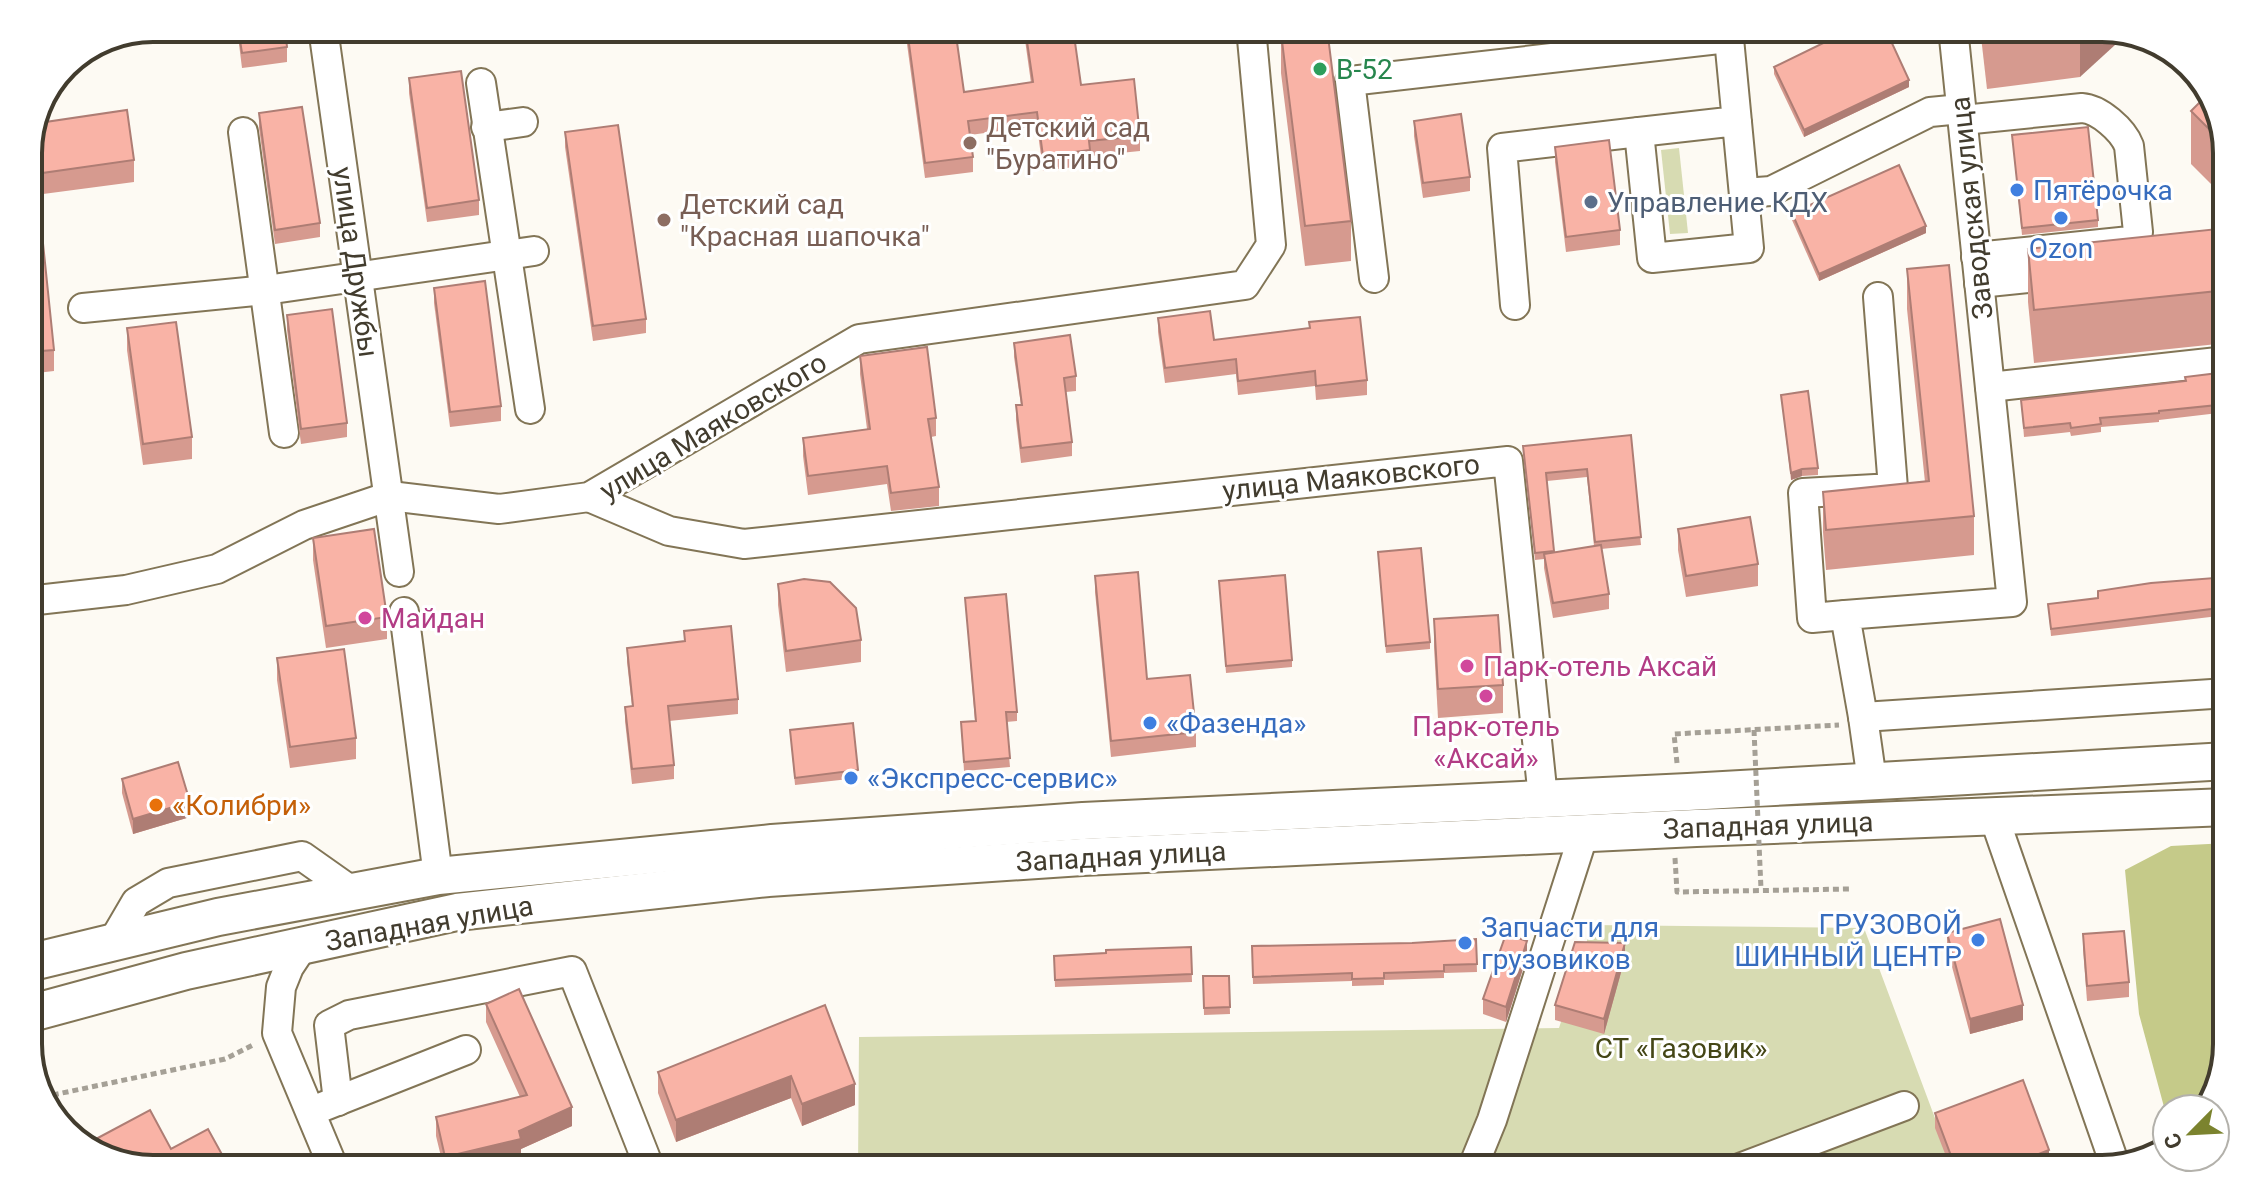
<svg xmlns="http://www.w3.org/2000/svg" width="2255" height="1197" viewBox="0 0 2255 1197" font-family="Roboto,sans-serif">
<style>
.green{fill:#d7dbb2}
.forest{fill:#c5ca89}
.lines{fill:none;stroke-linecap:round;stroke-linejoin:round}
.minor-casing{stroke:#827556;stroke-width:32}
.major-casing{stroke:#827556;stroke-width:40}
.path{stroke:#a5a096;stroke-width:5;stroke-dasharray:6 4;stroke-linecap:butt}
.minor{stroke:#fff;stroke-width:28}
.major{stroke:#fff;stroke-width:36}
.path-bridge{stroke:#a5a096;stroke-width:5;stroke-dasharray:6 4;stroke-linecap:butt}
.wall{fill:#d69a8f;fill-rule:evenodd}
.shaded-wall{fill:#ae7d74}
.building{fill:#f9b3a6;stroke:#ae7d74;stroke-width:2}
.leisure-dot{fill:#2e9e5b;stroke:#fff;stroke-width:3}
.education-dot{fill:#8d6e63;stroke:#fff;stroke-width:3}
.shop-dot{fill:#3f7fe0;stroke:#fff;stroke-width:3}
.service-dot{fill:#5c6f8a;stroke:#fff;stroke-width:3}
.hotel-dot{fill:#d1479c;stroke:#fff;stroke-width:3}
.food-dot{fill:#e8710a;stroke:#fff;stroke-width:3}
.labels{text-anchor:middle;stroke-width:6;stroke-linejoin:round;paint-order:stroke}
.leisure-label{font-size:28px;fill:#27864d;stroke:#fff;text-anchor:start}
.education-label{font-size:28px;fill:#785e54;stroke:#fff;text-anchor:start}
.shop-label{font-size:28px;fill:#366cbe;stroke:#fff;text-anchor:start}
.service-label{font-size:28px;fill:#4e5e75;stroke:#fff;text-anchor:start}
.street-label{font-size:28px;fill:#423c2e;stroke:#fff}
.hotel-label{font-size:28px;fill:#b23c85;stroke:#fff;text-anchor:start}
.food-label{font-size:28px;fill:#c56008;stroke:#fff;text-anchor:start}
.park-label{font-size:28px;fill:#444616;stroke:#fff}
.rim{fill:none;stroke:#423c2e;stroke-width:4}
</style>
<rect width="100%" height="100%" fill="#fdfaf3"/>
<g class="green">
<polygon points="1679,148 1688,233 1670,234 1661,150"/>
<polygon points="1592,925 1864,928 1954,1169 858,1169 859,1037 1559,1028"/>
</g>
<polygon class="forest" points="2227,843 2227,1044 2214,1100 2205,1109 2167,1109 2167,1118 2139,1014 2125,870 2171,846"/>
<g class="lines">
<defs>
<g id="minor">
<polyline points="323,28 399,572"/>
<polyline points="1728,28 1749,248 1652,258 1639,132 1737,121"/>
<polyline points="481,83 530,409"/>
<path d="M1963,120L2082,108C2099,109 2123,130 2129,146L2138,232L2136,238L2130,241L1976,257"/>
<polyline points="486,127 523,122"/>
<polyline points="243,132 284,433"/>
<polyline points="1744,193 1771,191 1930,112 1961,109"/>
<polyline points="1374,278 1350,81 1728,38"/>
<polyline points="1979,283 2066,274"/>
<polyline points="1515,305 1502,148 1639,132"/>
<polyline points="83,308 266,290 534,251"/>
<polyline points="1990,387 2227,361"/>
<polyline points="589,497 669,531 744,544 1508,461 1543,798"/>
<polyline points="28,601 126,590 217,569 304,525 390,496 499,509 589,497 859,339 1245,285 1271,245 1251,28"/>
<polyline points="404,612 438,876"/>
<polyline points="1845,615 1812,618 1803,493 1893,488 1878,297"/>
<polyline points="1863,717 2227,693"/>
<polyline points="1872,781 1863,717 1845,615 2012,602 1953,28"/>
<polyline points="1994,817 2115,1165"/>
<polyline points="112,943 136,902 168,883 302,856 353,892"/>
<polyline points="303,946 289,967 281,987 277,1033 334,1169"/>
<polyline points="338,1101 329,1025 349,1015 572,971 650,1169"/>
<polyline points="322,1107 466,1050"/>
<polyline points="1472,1169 1492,1120 1584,833"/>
<polyline points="1737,1169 1904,1106"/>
</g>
<g id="major">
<polyline points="28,963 218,917 438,876 772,843 1083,821 1688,792 2227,761"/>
<polyline points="28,1014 186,971 457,912 768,878 1082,857 1696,828 2227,807"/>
</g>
</defs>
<use href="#minor" class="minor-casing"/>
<use href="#major" class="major-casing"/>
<g class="path">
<polyline points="1677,763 1674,734 1839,725"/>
<polyline points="1675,858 1677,892 1849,889"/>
<polyline points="43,1097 225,1059 255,1044"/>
</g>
<use href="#minor" class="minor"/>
<use href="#major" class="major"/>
<polyline class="path-bridge" points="1754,730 1761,889"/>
</g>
<g class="wall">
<polygon points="237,28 285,28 287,47 287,62 242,68"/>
<polygon points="1025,28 1081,85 1140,136 1140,151 1090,156 1090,165 1043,171 1037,126 970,135 973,157 973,172 925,178 907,44 907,29 964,92 1031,83 1025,40"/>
<polygon points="1320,28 1464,28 1329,44 1351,221 1351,261 1305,266 1281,73 1281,33"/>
<polygon points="1980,28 2102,28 2080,77 1987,89"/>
<polygon points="1774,67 1909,87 1804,137 1774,74"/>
<polygon points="409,78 479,200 479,215 427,222 409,93"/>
<polygon points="2191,111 2227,146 2227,200 2191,164"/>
<polygon points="259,113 320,223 320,237 275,244 259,128"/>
<polygon points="1414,121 1470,177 1470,191 1423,198 1414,136"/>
<polygon points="565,132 646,319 646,333 593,341 565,147"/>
<polygon points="2012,135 2098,220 2098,227 2022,235"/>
<polygon points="28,146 134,160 134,182 28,196"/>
<polygon points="1555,147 1620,230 1620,245 1566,252 1555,162"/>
<polygon points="1792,213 1926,233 1819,281 1792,220"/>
<polygon points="28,225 54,350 54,371 28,374"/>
<polygon points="2227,228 2227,343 2034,363 2028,302 2028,249"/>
<polygon points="1907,269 1974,516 1974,555 1826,570 1823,532 1823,492 1925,482 1907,309"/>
<polygon points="434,288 501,406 501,421 450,427 434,303"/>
<polygon points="287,315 347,423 347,437 301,444 287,330"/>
<polygon points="1158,318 1214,340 1367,380 1367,395 1316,400 1315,386 1238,395 1236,374 1165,383 1158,332"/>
<polygon points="127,328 192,437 192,459 143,465 127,350"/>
<polygon points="1014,343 1076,376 1076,391 1066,392 1072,442 1072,456 1021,463 1016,420 1016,405 1021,405 1014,357"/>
<polygon points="860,356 936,418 936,436 931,437 939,487 939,506 891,511 887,484 808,495 803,456 803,438 867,429 860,374"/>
<polygon points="2227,372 2227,412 2159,420 2159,422 2101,427 2101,432 2071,436 2070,432 2024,437 2021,400 2186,381"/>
<polygon points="1781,395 1818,468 1818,475 1802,476 1791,480"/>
<path d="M1631,435L1641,545L1601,549L1609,594V609L1553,618L1544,568V559L1535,560L1523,446ZM1587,477L1594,546L1554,552L1547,481Z"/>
<polygon points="1678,529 1758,564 1758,586 1686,597 1678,550"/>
<polygon points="313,538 387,617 387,639 326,648 313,560"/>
<polygon points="1378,552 1430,642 1430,649 1386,653"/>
<polygon points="1095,576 1147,679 1196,732 1196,747 1111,757 1095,592"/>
<polygon points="2227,577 2227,615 2051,636 2048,604 2098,598 2098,591"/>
<polygon points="1219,581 1292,660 1292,667 1226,673"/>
<polygon points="778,584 861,640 861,662 786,672 778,605"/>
<polygon points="965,598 1017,712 1017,721 1006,722 1010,767 964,771 961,722 975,721"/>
<polygon points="1434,619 1503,685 1503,713 1438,718 1434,647"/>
<polygon points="684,631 738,699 738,714 669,721 674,765 674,779 632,784 625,721 625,707 632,706 627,662 627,648 684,642"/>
<polygon points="277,658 356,738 356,759 290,768 277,680"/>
<polygon points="790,730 858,770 858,778 795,785"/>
<polygon points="122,779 190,817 133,834 122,793"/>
<polygon points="1947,933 2023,1020 1970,1034 1947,948"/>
<polygon points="2083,934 2129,982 2129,997 2087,1001 2083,949"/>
<polygon points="1476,939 1477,972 1444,973 1444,978 1384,980 1384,985 1352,986 1352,981 1253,984 1252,946 1412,943"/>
<polygon points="1191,947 1192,982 1055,987 1054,956"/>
<polygon points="1527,956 1506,1022 1483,1014 1483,999"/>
<polygon points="1625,958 1604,1034 1555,1020 1555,1005"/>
<polygon points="1203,976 1229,976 1230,1014 1204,1015"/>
<polygon points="486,1004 572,1126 521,1149 521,1158 474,1169 444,1169 436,1136 436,1117 520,1097 486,1022"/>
<polygon points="825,1005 855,1105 802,1126 791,1098 676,1142 658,1093 658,1072"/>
<polygon points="1935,1113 2049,1165 2038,1169 1951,1169 1935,1128"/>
<polygon points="94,1140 171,1149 153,1169 97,1156 94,1152"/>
</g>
<g class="shaded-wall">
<polygon points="2080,28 2102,28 2127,34 2080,77"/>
<polygon points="1909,80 1909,87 1804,137 1804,130"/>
<polygon points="1926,226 1926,233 1819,281 1819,274"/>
<polygon points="1802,469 1802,476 1791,480 1791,473"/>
<polygon points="190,802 190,817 133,834 133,819"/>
<polygon points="1527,941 1527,956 1506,1022 1506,1007"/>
<polygon points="1625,943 1625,958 1604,1034 1604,1019"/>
<polygon points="2023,1005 2023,1020 1970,1034 1970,1019"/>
<polygon points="791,1076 791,1098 676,1142 676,1120"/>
<polygon points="855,1084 855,1105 802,1126 802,1104"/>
<polygon points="572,1107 572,1126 521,1149 521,1158 474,1169 445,1169 445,1157 519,1131"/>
<polygon points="2049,1150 2049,1165 2038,1169 1999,1169"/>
</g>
<g class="building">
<polygon points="238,28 285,28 287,47 242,53"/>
<polygon points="916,28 955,28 964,92 1033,82 1025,28 1073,28 1081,85 1134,79 1140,136 1089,141 1090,150 1043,156 1037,112 968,121 973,157 925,163 907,29"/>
<polygon points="1327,28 1351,221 1305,226 1281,33"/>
<polygon points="1854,28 1885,28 1909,80 1804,130 1774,67"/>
<polygon points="1986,28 2071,28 1987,39"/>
<polygon points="461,71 479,200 427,208 409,78"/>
<polygon points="2209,93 2227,146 2227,147 2191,111"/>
<polygon points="302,107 320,223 275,230 259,113"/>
<polygon points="127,110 134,160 28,175 28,146 39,123"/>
<polygon points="1461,114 1470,177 1423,183 1414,121"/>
<polygon points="618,125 646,319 593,326 565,132"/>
<polygon points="2088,127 2098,220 2022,228 2012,135"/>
<polygon points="1609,140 1620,230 1566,237 1555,147"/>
<polygon points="1899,165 1926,226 1819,274 1792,213"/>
<polygon points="41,224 54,350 28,352 28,225"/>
<polygon points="2227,228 2227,290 2034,310 2028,249"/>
<polygon points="1949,265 1974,516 1826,530 1823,492 1929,481 1907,269"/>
<polygon points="485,281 501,406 450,412 434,288"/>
<polygon points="332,309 347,423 301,429 287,315"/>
<polygon points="1210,311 1214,340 1310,328 1309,322 1360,317 1367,380 1316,386 1315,371 1238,381 1236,359 1165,368 1158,318"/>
<polygon points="176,322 192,437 143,444 127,328"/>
<polygon points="1070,335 1076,376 1064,378 1072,442 1021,448 1016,405 1022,405 1014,343"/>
<polygon points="927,347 936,418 928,419 939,487 891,493 887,466 808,476 803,438 870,429 860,356"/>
<polygon points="2227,372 2227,404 2159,411 2159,413 2100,418 2101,424 2071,428 2070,423 2024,428 2021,400 2186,381 2185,377"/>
<polygon points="1808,391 1818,468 1802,469 1791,473 1781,395"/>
<polygon points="1631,435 1641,537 1595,542 1587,469 1546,473 1554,551 1535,553 1523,446"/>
<polygon points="1750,517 1758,564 1686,576 1678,529"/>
<polygon points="374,529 387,617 326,626 313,538"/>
<polygon points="1601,545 1609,594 1553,603 1544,554"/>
<polygon points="1421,548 1430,642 1386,646 1378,552"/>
<polygon points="1138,572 1147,679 1190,675 1196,732 1111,741 1095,576"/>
<polygon points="1285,575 1292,660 1226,666 1219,581"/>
<polygon points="2227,577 2227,607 2051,629 2048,604 2098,598 2098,591 2151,583"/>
<polygon points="804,579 830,582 856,608 861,640 786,651 778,584"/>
<polygon points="1006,594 1017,712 1006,712 1010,758 964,762 961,722 976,721 965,598"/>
<polygon points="1498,615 1503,685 1438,689 1434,619"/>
<polygon points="731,626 738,699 668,706 674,765 632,769 625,707 633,706 627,648 685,641 684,631"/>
<polygon points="344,649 356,738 290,747 277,658"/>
<polygon points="853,723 858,770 795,778 790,730"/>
<polygon points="178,762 190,802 133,819 122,779"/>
<polygon points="2000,919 2023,1005 1970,1019 1947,933"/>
<polygon points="2124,931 2129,982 2087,986 2083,934"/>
<polygon points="1506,934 1527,941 1506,1007 1483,999"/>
<polygon points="1476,939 1477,964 1444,965 1444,971 1384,973 1384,978 1352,979 1352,973 1253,977 1252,946 1412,943"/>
<polygon points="1575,942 1625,943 1604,1019 1555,1005"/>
<polygon points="1191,947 1192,974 1055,980 1054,956 1106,953 1106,950"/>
<polygon points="1203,976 1229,976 1230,1007 1204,1008"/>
<polygon points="519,989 572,1107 519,1131 521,1139 445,1157 436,1117 527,1095 486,1004"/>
<polygon points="825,1005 855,1084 802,1104 791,1076 676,1120 658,1072"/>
<polygon points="2023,1080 2049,1150 1999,1169 1956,1169 1935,1113"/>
<polygon points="150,1110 171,1149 208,1129 230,1169 153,1169 103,1157 94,1140"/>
<polygon points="630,1160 634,1169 610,1169"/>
</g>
<circle class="leisure-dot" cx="1320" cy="69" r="8"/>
<g class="education-dot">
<circle cx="970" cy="143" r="8"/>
<circle cx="664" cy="220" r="8"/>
</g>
<g class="shop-dot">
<circle cx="2017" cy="190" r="8"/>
<circle cx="2061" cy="218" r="8"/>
<circle cx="1150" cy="723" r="8"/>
<circle cx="851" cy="778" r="8"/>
<circle cx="1978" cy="940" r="8"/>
<circle cx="1465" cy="943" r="8"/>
</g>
<circle class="service-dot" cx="1591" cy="202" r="8"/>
<g class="hotel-dot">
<circle cx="365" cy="618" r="8"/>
<circle cx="1467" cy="666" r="8"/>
<circle cx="1486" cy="696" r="8"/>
</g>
<circle class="food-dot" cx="156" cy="805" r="8"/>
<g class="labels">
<g class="leisure-label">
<text x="1336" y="79">В-52</text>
</g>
<g class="education-label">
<text x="986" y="137">Детский сад<tspan x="986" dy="32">"Буратино"</tspan></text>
<text x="680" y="214">Детский сад<tspan x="680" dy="32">"Красная шапочка"</tspan></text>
</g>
<g class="shop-label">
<text x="2033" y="200">Пятёрочка</text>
<text x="2061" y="258" text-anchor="middle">Ozon</text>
<text x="1166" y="733">«Фазенда»</text>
<text x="867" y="788">«Экспресс-сервис»</text>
<text x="1962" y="934" text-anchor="end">ГРУЗОВОЙ<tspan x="1962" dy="32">ШИННЫЙ ЦЕНТР</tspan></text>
<text x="1481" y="937">Запчасти для<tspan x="1481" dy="32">грузовиков</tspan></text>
</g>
<g class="service-label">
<text x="1607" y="212">Управление КДХ</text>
</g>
<g class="street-label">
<text transform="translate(1971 208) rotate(-96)" y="10">Заводская улица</text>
<text transform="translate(356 262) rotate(82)" y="10">улица Дружбы</text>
<text transform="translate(713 426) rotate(-31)" y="10">улица Маяковского</text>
<text transform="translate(1351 477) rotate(-6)" y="10">улица Маяковского</text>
<text transform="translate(1768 825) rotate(-2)" y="10">Западная улица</text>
<text transform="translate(1121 856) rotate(-3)" y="10">Западная улица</text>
<text transform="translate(429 923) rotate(-10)" y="10">Западная улица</text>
</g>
<g class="hotel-label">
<text x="381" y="628">Майдан</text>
<text x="1483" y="676">Парк-отель Аксай</text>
<text x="1486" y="736" text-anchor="middle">Парк-отель<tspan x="1486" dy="32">«Аксай»</tspan></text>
</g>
<g class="food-label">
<text x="172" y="815">«Колибри»</text>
</g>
<g class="park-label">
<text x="1681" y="1058">СТ «Газовик»</text>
</g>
</g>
<path d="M0 0H2255V1197H0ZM153 42H2102A111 111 0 0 1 2213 153V1044A111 111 0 0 1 2102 1155H153A111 111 0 0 1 42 1044V153A111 111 0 0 1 153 42Z" fill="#fff" fill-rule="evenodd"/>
<path class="rim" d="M153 42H2102A111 111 0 0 1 2213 153V1044A111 111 0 0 1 2102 1155H153A111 111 0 0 1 42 1044V153A111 111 0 0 1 153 42Z"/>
<g transform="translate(2191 1133) rotate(246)"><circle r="38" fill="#ffffff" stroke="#b3b1ab" stroke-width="2"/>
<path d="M0-6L14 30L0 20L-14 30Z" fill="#7b832e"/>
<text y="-12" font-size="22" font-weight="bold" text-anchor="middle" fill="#423c2e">С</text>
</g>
</svg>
